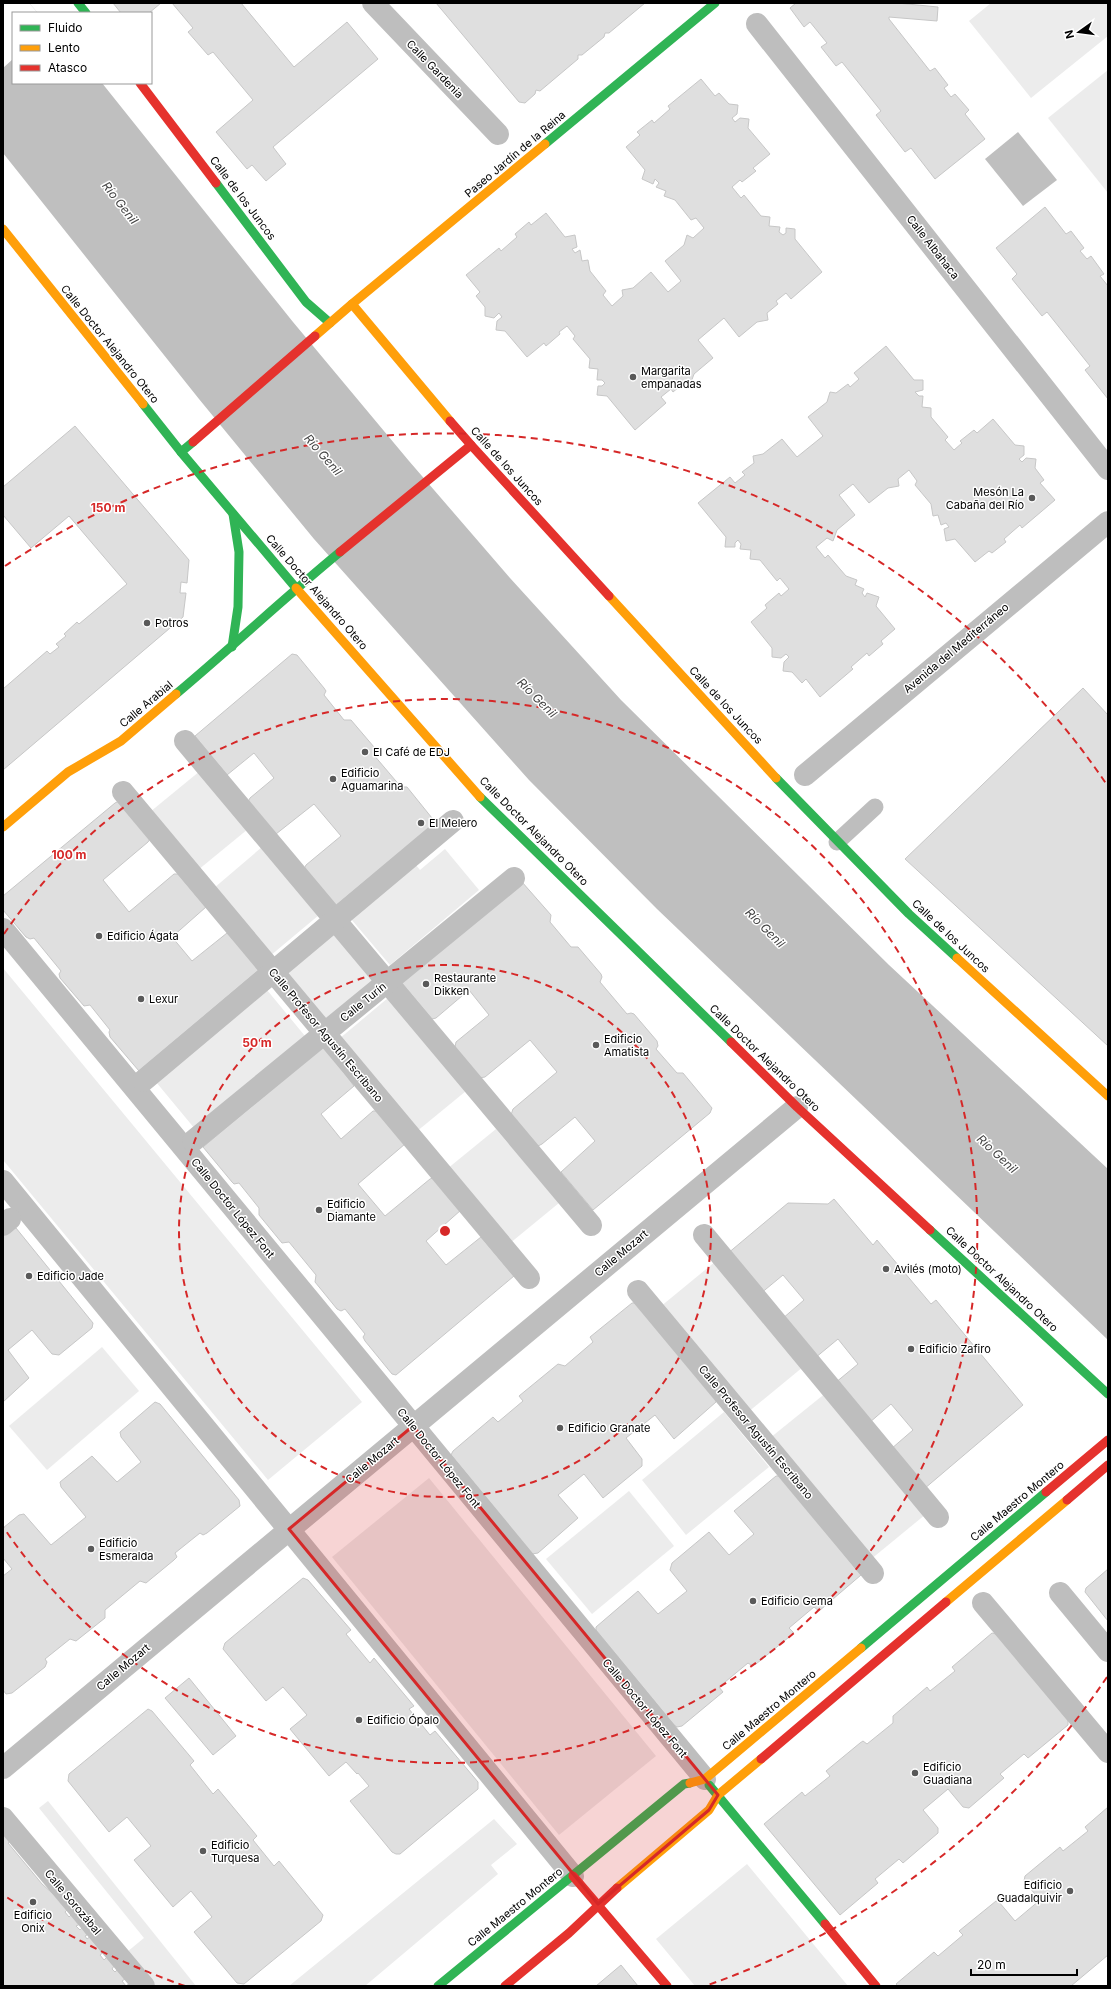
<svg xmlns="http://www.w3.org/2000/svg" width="1111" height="1989" viewBox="0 0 1111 1989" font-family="Inter,sans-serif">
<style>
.green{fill:#ececec}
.water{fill:#bfbfbf}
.pier{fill:#fff}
.building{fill:#dfdfdf;stroke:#c7c7c7}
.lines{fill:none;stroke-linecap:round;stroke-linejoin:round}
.lane{stroke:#bebebe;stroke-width:17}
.street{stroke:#bebebe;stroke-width:22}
.fast{stroke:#30b455;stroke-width:9}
.slow{stroke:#ff9f0a;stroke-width:9}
.jam{stroke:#e5322d;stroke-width:9}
.marked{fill:#d62828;fill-opacity:0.2;stroke:#d62828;stroke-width:3;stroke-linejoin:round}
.ring{fill:none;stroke:#d62828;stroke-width:2;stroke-dasharray:7 5}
.poi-dot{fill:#595959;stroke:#fff;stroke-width:1.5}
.labels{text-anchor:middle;stroke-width:3;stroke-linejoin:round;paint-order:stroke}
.street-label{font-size:11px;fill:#000;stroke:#fff}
.poi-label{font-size:11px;fill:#000;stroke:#fff;text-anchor:start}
.water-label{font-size:12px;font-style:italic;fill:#444;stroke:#fff}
.centre{fill:#d62828;stroke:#fff;stroke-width:2}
.ring-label{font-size:12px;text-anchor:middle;font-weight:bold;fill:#d62828;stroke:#fff;stroke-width:3;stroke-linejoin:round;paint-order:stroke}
</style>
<rect width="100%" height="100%" fill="#fff"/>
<g class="green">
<polygon points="991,3 1108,3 1108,36 1031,98 969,21"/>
<polygon points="1108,70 1108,193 1048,118"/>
<polygon points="200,771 248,829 198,870 150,812"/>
<polygon points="262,847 319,915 270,956 214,888"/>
<polygon points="445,849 479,890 390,965 351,919 415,864 420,870"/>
<polygon points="334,933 373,980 324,1021 285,974"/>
<polygon points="3,968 362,1402 268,1480 3,1160"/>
<polygon points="267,990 305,1036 195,1129 156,1082"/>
<polygon points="388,998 466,1091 416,1132 339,1039"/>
<polygon points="496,1129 559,1203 509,1244 447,1169"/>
<polygon points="716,1261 803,1367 747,1413 660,1307"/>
<polygon points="102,1347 139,1391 47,1470 9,1426"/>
<polygon points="827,1392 926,1514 870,1560 770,1438"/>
<polygon points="724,1412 769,1467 686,1535 642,1480"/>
<polygon points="429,1478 656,1756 559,1835 332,1557"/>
<polygon points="629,1491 674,1546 592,1614 546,1559"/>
<polygon points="48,1801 196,1986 155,1986 127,1952 144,1938 39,1808"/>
<polygon points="494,1819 517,1844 491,1865 498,1874 365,1986 289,1986"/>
<polygon points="747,1864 848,1986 695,1986 656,1939"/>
</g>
<g class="water">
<polygon points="3,3 29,3 38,13 13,13 13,83 102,83 293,322 409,461 510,578 621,700 889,965 1108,1169 1108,1340 657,909 529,780 314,539 199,399 3,153"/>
<polygon points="1018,132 1057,180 1023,206 985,159"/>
</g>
<polygon class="pier" points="3,3 29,3 38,13 13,13 13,59 3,68"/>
<g class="building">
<polygon points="113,3 161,3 149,13 121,13"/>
<polygon points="172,3 241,3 294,67 347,22 378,59 273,147 286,164 266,181 252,165 247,169 216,132 253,100 213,52 208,55 188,32 193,28"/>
<polygon points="436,3 645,3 609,33 605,33 604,37 582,55 578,55 578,59 540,91 536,90 535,94 525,103 519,102"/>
<polygon points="897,3 938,7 937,21 889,17 889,19 930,71 935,68 948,85 944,88 951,97 955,94 969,110 965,114 985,139 935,179 911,148 905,152 876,115 881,111 842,62 836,66 821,47 827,43 810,22 804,27 790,8 796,3"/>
<polygon points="701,79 715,96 719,93 729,104 738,105 737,114 732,118 735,122 740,118 749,119 748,128 770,154 753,168 756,171 742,182 740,180 732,187 741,198 744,195 761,216 770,217 769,226 780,227 779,232 783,235 786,233 786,228 795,229 795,239 822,272 791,299 786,293 776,301 778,304 767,313 768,320 757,322 739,337 724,318 698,340 713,358 694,374 690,385 685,382 673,392 671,389 661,397 666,403 635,430 607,396 597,395 598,386 602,386 605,383 602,380 597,380 598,369 589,368 590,359 573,339 575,336 567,326 559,332 560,334 546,346 544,343 527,357 505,331 496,330 497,321 502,317 499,313 494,318 485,316 485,307 476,296 480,292 466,275 499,248 501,251 517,237 515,234 529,222 531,225 546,213 565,237 575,235 577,247 572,249 575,253 580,250 582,261 588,260 590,271 606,291 603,295 612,306 623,296 622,290 633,288 651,272 668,292 681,281 665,261 684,245 687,235 693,238 704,228 696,218 691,220 675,200 664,196 666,191 656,187 659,183 655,179 653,184 642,179 645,170 626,147 640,135 637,132 652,120 654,123 670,109 668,106"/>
<polygon points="1045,207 1066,234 1071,231 1084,248 1080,251 1087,259 1091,256 1104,274 1100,276 1108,286 1108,399 1085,370 1090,366 1047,312 1042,316 1012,279 1017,274 996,248"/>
<polygon points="886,346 914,380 923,380 923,390 915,392 919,396 923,396 922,407 931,408 931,417 948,437 945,440 954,450 962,443 960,441 974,430 977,433 993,419 1015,445 1024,446 1024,455 1019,459 1022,462 1026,458 1036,459 1035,468 1044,480 1040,483 1055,500 1022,528 1020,525 1004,539 1006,542 992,553 989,551 975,562 955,539 946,541 944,529 949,527 946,523 941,525 938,515 933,516 931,504 915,485 917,481 909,470 898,479 899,486 888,488 869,503 853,484 839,495 855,515 837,530 833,541 827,538 816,547 825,558 828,555 846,576 857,580 855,585 864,589 862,593 865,597 867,593 879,597 876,606 895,629 881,641 883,644 869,656 867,653 851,667 853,669 820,697 806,679 802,683 792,672 783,671 784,662 789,657 786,654 781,658 772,657 772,648 751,622 767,608 765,605 779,593 781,596 789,589 780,578 777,581 760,560 750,559 751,550 740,549 741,544 738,540 735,543 735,547 725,547 726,537 698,503 730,477 735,483 745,475 742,472 754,463 753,456 763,454 782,439 797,457 823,436 808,417 827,402 830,392 836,393 848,384 850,387 859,379 854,373"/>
<polygon points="75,426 189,560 187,583 181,582 180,593 186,593 183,617 3,770 3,689 47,651 50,654 59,647 56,644 66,636 64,634 77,622 79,624 127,584 69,516 31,548 3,515 3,487"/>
<polygon points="292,654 297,655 324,688 326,691 324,695 344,720 351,720 374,747 375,749 373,754 401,787 407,787 436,823 334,907 304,869 306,865 341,836 314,804 276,834 248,802 250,798 274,778 254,753 227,775 195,736"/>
<polygon points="1083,688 1108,715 1108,1046 905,859"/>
<polygon points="119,801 150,839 148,842 103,880 129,912 174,874 178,874 206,907 172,937 192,961 227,933 260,969 139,1071 110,1037 109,1032 110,1030 90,1005 84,1006 60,978 59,974 61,971 34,938 30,939 26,937 3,910 3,896 115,803"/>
<polygon points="522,882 551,915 550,922 571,947 578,947 601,974 602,977 600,982 627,1014 631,1013 634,1014 657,1041 658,1046 656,1049 677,1073 683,1073 712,1108 710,1113 593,1210 561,1172 595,1141 575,1117 542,1144 538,1146 511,1115 513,1109 557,1072 530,1040 485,1077 479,1078 455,1047 456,1042 489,1015 469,990 436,1018 432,1019 401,982"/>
<polygon points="324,1046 354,1086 321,1114 341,1139 373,1111 378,1111 405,1144 358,1184 385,1216 430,1179 433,1178 461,1210 426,1241 446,1265 481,1237 514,1276 396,1375 392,1374 365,1341 363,1337 365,1334 345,1309 341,1311 337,1309 315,1282 316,1275 289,1242 282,1243 259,1215 259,1208 239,1183 234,1184 232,1182 203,1147"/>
<polygon points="834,1199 873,1245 877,1240 931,1304 936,1300 1023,1405 924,1489 891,1449 913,1430 891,1404 869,1423 835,1383 858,1364 838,1339 815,1358 782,1319 804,1300 783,1275 760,1294 727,1254 788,1203 828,1204"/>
<polygon points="16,1228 93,1323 92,1328 59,1355 52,1354 32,1330 8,1350 29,1378 3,1402 3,1231"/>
<polygon points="632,1303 636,1303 716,1399 716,1402 674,1439 655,1415 626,1438 642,1459 642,1466 603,1498 584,1474 558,1495 578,1518 538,1553 532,1554 451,1455 453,1451 493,1417 498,1422 523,1401 519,1396 558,1364 565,1366 593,1342 590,1337"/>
<polygon points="155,1402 160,1404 239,1500 240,1506 207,1533 203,1535 200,1533 175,1553 177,1557 174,1560 146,1583 140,1581 105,1610 105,1618 76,1641 70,1639 45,1659 47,1662 45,1667 12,1693 6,1694 3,1690 3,1576 12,1569 3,1558 3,1528 19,1515 24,1514 51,1545 86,1517 61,1487 60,1482 92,1456 117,1482 141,1462 121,1437 120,1432"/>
<polygon points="776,1476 781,1476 861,1575 819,1611 814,1607 789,1628 794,1633 756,1664 751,1665 748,1663 719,1687 723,1692 682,1726 677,1727 674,1725 596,1630 596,1627 638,1591 658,1614 687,1591 670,1570 672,1563 709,1532 729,1555 754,1534 734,1511"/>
<polygon points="1108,1569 1108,1621 1085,1592 1086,1588"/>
<polygon points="303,1578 308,1580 351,1630 346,1634 370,1663 374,1658 414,1706 409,1709 430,1735 435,1731 478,1782 478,1789 400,1854 396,1854 392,1852 350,1801 369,1786 358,1773 357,1774 346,1762 329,1776 290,1729 307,1715 283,1687 266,1701 223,1649 225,1643"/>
<polygon points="992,1633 996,1634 1068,1720 1068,1725 1028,1758 1024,1754 1000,1774 1004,1778 969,1808 963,1807 948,1789 923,1810 938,1828 938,1833 903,1863 899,1859 875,1879 878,1883 840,1915 764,1824 802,1792 805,1796 830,1776 826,1771 860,1743 863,1741 867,1744 893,1723 893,1716 927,1687 930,1691 955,1671 952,1667"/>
<polygon points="189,1678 236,1736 213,1755 165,1698"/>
<polygon points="148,1709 152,1711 194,1761 190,1765 213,1794 218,1789 257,1836 253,1840 274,1866 279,1861 323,1915 321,1921 244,1984 237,1983 194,1932 212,1917 191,1891 173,1907 134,1860 151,1846 127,1817 109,1832 68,1781 69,1774"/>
<polygon points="1108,1807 1108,1955 1071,1986 898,1986 896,1984 934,1952 938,1956 963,1935 959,1931 996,1901 999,1902 1015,1921 1040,1900 1024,1881 1025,1876 1060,1847 1063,1851 1088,1831 1085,1827"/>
<polygon points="3,1829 12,1840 8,1843 28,1867 42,1884 69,1908 65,1912 69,1917 72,1914 80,1924 76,1926 80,1930 82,1928 87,1935 85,1936 87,1939 92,1935 105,1951 100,1955 104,1960 107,1957 114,1966 112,1969 115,1972 117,1970 125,1979 122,1981 126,1986 130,1983 133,1986 3,1986"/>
<polygon points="621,1965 638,1986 596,1986"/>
</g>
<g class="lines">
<polyline class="lane" points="837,842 875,807"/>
<g class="street">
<polyline points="373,3 498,134"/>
<polyline points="757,24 1108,469"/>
<polyline points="185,741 591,1225"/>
<polyline points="805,775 1108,522"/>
<polyline points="123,792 529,1278"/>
<polyline points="3,929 705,1779"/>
<polyline points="143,1081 453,821"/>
<polyline points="193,1141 514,878"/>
<polyline points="3,1181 573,1876"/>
<polyline points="3,1225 10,1219"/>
<polyline points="704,1235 938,1517"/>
<polyline points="638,1291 873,1573"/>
<polyline points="1060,1593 1108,1651"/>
<polyline points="983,1603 1108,1752"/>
<polyline points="3,1768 797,1107"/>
<polyline points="3,1818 144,1986"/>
</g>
<g class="fast">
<polyline points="78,3 86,13"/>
<polyline points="545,144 715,3"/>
<polyline points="216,183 306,302 330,323"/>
<polyline points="143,404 181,452"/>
<polyline points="193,442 181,452 296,588"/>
<polyline points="232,647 238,607 239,552 233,514"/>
<path d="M176,694C232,647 284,598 340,552"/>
<polyline points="776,778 909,914 957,958"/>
<polyline points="480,797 731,1042"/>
<polyline points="930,1230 1108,1394"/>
<polyline points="861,1648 1046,1492"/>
<polyline points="709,1785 825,1924"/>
<polyline points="438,1986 684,1784 690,1783"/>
</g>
<g class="slow">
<polyline points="3,229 143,404"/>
<polyline points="352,304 545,144"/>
<polyline points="315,336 352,304 450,421"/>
<polyline points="296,588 480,797"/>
<polyline points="609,596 776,778"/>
<polyline points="3,827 68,772 121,741 176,694"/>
<polyline points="957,958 1108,1096"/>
<polyline points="946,1602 1067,1500"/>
<polyline points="690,1783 705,1779 861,1648"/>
<polyline points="617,1888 709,1810 718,1795 761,1759"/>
</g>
<g class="jam">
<polyline points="140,83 216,183"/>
<polyline points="193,442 315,336"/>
<polyline points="471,445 609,596"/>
<polyline points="340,552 471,445 450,421"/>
<polyline points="731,1042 797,1107 930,1230"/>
<polyline points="1046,1492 1108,1440"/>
<polyline points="1067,1500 1108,1465"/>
<polyline points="761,1759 946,1602"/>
<polyline points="573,1876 667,1986"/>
<polyline points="825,1924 876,1986"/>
<polyline points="505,1986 569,1933 617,1888"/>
</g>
</g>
<path class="marked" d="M413,1426L718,1795L709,1810L598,1904L289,1529Z"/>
<g class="ring">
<circle cx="445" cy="1231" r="266"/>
<path d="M4 934A532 532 0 1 1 4 1528"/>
<path d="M1107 1677A798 798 0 0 1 705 1986M185 1986A798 798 0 0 1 5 1896M5 566A798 798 0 0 1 1107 785"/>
</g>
<g class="poi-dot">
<circle cx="633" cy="377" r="4"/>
<circle cx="1032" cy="498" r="4"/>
<circle cx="147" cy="623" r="4"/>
<circle cx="365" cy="752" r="4"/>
<circle cx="333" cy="779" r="4"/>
<circle cx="421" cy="823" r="4"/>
<circle cx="99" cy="936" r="4"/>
<circle cx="426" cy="984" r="4"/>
<circle cx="141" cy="999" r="4"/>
<circle cx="596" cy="1045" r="4"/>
<circle cx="319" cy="1210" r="4"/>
<circle cx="886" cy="1269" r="4"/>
<circle cx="29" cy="1276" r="4"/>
<circle cx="911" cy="1349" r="4"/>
<circle cx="560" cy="1428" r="4"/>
<circle cx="91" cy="1549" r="4"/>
<circle cx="753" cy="1601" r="4"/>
<circle cx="359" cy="1720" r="4"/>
<circle cx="915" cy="1773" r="4"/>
<circle cx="203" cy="1851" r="4"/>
<circle cx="1070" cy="1891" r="4"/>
<circle cx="33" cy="1902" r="4"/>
</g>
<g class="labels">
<g class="street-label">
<text transform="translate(435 69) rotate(46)" y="4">Calle Gardenia</text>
<text transform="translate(515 154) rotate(-40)" y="4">Paseo Jardín de la Reina</text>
<text transform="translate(243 198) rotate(53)" y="4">Calle de los Juncos</text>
<text transform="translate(933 247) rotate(52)" y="4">Calle Albahaca</text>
<text transform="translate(110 344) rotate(51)" y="4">Calle Doctor Alejandro Otero</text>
<text transform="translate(507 466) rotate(48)" y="4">Calle de los Juncos</text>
<text transform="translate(317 592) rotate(49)" y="4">Calle Doctor Alejandro Otero</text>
<text transform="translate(956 648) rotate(-40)" y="4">Avenida del Mediterráneo</text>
<text transform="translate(146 704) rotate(-40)" y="4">Calle Arabial</text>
<text transform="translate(726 705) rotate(47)" y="4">Calle de los Juncos</text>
<text transform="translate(534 831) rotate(45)" y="4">Calle Doctor Alejandro Otero</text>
<text transform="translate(951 936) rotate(43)" y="4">Calle de los Juncos</text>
<text transform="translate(363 1002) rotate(-39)" y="4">Calle Turín</text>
<text transform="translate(326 1035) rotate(50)" y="4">Calle Profesor Agustín Escribano</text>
<text transform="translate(765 1058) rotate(44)" y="4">Calle Doctor Alejandro Otero</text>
<text transform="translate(233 1208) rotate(51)" y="4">Calle Doctor López Font</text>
<text transform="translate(621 1253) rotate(-40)" y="4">Calle Mozart</text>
<text transform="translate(1002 1279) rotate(43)" y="4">Calle Doctor Alejandro Otero</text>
<text transform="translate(756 1432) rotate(50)" y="4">Calle Profesor Agustín Escribano</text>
<text transform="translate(439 1458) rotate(51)" y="4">Calle Doctor López Font</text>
<text transform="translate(372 1460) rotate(-40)" y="4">Calle Mozart</text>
<text transform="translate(1017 1501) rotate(-40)" y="4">Calle Maestro Montero</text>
<text transform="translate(123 1667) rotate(-40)" y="4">Calle Mozart</text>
<text transform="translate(645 1708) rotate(50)" y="4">Calle Doctor López Font</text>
<text transform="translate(769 1710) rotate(-40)" y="4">Calle Maestro Montero</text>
<text transform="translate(73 1902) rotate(50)" y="4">Calle Sorozábal</text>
<text transform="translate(515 1907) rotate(-39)" y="4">Calle Maestro Montero</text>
</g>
<g class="poi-label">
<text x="641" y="375">Margarita<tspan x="641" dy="13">empanadas</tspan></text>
<text x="1024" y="496" text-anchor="end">Mesón La<tspan x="1024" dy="13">Cabaña del Río</tspan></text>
<text x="155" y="627">Potros</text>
<text x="373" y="756">El Café de EDJ</text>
<text x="341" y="777">Edificio<tspan x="341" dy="13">Aguamarina</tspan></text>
<text x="429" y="827">El Melero</text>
<text x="107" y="940">Edificio Ágata</text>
<text x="434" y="982">Restaurante<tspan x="434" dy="13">Dikken</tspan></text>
<text x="149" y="1003">Lexur</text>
<text x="604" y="1043">Edificio<tspan x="604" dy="13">Amatista</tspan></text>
<text x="327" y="1208">Edificio<tspan x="327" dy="13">Diamante</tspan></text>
<text x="894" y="1273">Avilés (moto)</text>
<text x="37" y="1280">Edificio Jade</text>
<text x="919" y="1353">Edificio Zafiro</text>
<text x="568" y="1432">Edificio Granate</text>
<text x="99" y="1547">Edificio<tspan x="99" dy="13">Esmeralda</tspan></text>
<text x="761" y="1605">Edificio Gema</text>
<text x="367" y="1724">Edificio Ópalo</text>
<text x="923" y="1771">Edificio<tspan x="923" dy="13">Guadiana</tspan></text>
<text x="211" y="1849">Edificio<tspan x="211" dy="13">Turquesa</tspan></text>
<text x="1062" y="1889" text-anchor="end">Edificio<tspan x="1062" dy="13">Guadalquivir</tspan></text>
<text x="33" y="1919" text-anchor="middle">Edificio<tspan x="33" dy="13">Onix</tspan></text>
</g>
<g class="water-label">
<text transform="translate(120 203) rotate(52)" y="4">Río Genil</text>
<text transform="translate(323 455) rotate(49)" y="4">Río Genil</text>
<text transform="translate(537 698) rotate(45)" y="4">Río Genil</text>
<text transform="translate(765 928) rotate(45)" y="4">Río Genil</text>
<text transform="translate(997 1154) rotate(43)" y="4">Río Genil</text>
</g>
</g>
<circle cx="445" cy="1231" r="6" class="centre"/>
<g class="ring-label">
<text x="108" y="512">150 m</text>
<text x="69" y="859">100 m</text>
<text x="257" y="1047">50 m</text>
</g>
<rect width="1111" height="1989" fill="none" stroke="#000000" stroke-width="8"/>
<rect x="12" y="12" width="140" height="72" fill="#ffffff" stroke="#999999"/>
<rect x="20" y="25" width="20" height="6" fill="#30b455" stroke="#999999"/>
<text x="48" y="32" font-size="12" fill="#000000">Fluido</text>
<rect x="20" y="45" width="20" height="6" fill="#ff9f0a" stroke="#999999"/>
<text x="48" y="52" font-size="12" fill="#000000">Lento</text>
<rect x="20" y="65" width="20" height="6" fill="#e5322d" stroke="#999999"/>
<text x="48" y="72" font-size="12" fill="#000000">Atasco</text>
<g transform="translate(1079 32) rotate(256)" stroke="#ffffff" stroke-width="3" paint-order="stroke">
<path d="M0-3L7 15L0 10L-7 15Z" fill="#000000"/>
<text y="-6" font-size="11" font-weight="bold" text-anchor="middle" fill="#000000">N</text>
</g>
<path d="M971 1969v6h106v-6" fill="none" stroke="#000000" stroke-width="2"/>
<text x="977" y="1969" font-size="12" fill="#000000" stroke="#ffffff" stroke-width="3" paint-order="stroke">20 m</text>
</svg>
